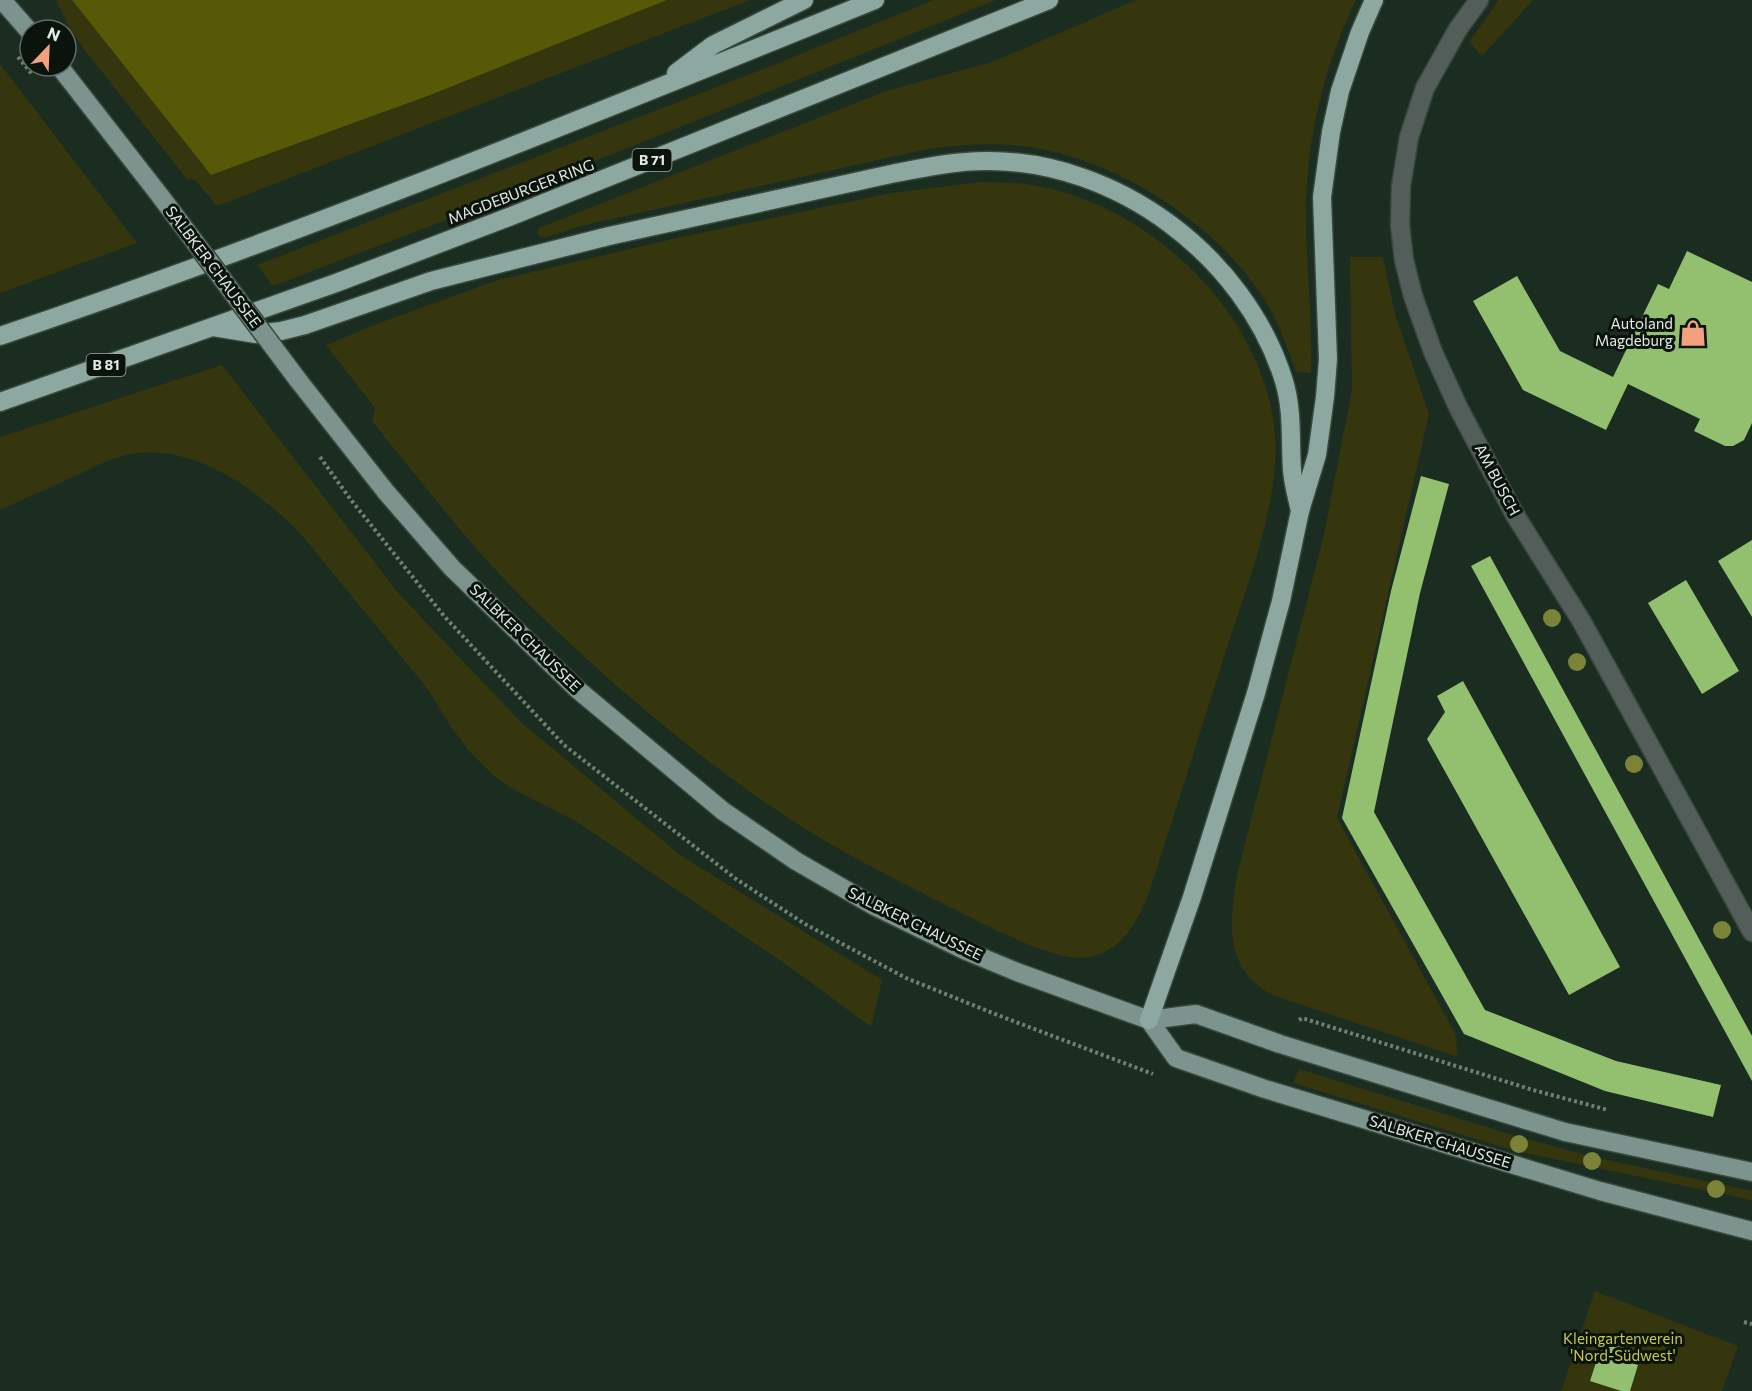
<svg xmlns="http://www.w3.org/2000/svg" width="1752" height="1391" viewBox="0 0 1752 1391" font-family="Commissioner,sans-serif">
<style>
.green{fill:#35360d}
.forest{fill:#585907}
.building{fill:#92c06f}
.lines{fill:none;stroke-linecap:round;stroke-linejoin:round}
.minor-casing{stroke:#37483c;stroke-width:21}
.major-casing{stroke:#37483c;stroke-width:21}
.highway-casing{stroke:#37483c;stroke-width:21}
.path{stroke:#718075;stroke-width:4;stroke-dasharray:3 3;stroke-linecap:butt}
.minor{stroke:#535e5b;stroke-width:18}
.major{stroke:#7d938d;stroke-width:18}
.highway{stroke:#8da8a1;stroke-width:18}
.major-bridge-casing{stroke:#37483c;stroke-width:21;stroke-linecap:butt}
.major-bridge{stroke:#7d938d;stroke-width:18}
.tree{fill:#7a8338}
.labels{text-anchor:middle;stroke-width:6;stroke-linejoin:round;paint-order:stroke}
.shield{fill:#0b130d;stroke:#a0aaa3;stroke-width:1.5}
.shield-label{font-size:14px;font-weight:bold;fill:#e0ebe3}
.street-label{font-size:15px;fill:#e0ebe3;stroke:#0b130d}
.poi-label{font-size:15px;fill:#e0ebe3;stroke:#0b130d;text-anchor:end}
.park-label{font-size:15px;fill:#c7ca4a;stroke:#0b130d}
</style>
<rect width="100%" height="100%" fill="#1b2d21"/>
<g class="green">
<polygon points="56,0 72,0 211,175 433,94 667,0 750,0 217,206 195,180 187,179 87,53 70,29"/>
<polygon points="934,0 996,0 488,204 273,286 257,265 771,66"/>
<path d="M1136,0H1356C1325,63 1308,133 1306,204C1305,260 1313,317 1311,373L1296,372C1286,345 1277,317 1260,293C1209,217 1107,153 1014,145C985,143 957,145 928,149L580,226L544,238L537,234L539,228L886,91L992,62Z"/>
<polygon points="1499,0 1533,0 1482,56 1469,42"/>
<polygon points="0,64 137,243 0,293"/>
<path d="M981,182C996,183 1012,182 1026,184C1085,192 1140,222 1183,261C1238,311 1281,387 1275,464C1270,531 1243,596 1223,660C1198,738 1174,816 1149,893C1137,924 1118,957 1080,958C1047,958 988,926 958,911C894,879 829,847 769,805C689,750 614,686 544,619C480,559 427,489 372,421L375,408L326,345L382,322L498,280L677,238L891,193Z"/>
<path d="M1350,257H1383L1395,314L1429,414L1337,818L1455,1033L1458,1057L1272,995C1224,968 1229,923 1237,875L1324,534L1352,390Z"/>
<path d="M222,365L399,594L522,723L680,855L882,980L871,1027L798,973L576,821L513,789L493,775L470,752L451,727L427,688L305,539C262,493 198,443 131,454C111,457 93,468 75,476C50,487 25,499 0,510V437Z"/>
<polygon points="1299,1069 1519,1137 1593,1157 1752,1191 1752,1200 1515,1151 1293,1083"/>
<polygon points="1595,1291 1738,1346 1722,1391 1561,1391"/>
</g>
<polygon class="forest" points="72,0 667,0 433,94 211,175"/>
<g class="building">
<polygon points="1687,251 1752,282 1752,423 1744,440 1733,446 1725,446 1694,431 1700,419 1628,384 1606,430 1523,390 1473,301 1517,276 1560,351 1613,377 1658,284 1669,289"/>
<polygon points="1421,476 1449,484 1420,593 1374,812 1485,1010 1616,1061 1721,1085 1713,1117 1605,1091 1464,1034 1342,818 1391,591"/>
<polygon points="1752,540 1752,617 1718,561"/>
<polygon points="1490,556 1752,1036 1752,1081 1471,566"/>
<polygon points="1686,580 1739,671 1702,694 1648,603"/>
<polygon points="1463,681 1620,967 1569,995 1427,739 1445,712 1437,696"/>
<polygon points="1603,1341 1623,1348 1619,1359 1638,1365 1630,1391 1621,1391 1590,1381"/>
</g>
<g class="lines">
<defs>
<polyline id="minor" points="1479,0 1458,29 1425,88 1409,137 1401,186 1400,225 1404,260 1413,296 1433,352 1459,409 1515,515 1582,622 1752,932"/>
<g id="major">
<polyline points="2,0 30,32"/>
<polyline points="59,66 161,197"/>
<polyline points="298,380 386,492 452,568 577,689 723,811 796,861 874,906 964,950 1017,972 1149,1020 1196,1014 1280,1044 1565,1132 1752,1172"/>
<polyline points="1149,1020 1176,1058 1265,1089 1600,1191 1752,1231"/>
</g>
<g id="highway">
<polyline points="676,73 713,45 804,0"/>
<path d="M213,327L256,334L281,331L305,325L431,281L609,236L891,174C922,168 954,161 986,161C1117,160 1245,256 1284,381C1293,411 1290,440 1292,470C1293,484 1297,497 1300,511"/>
<path d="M0,336C296,236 586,117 875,0"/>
<polyline points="0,402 336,283 509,217 1049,0"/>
<polyline points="1149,1020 1192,897 1256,693 1281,601 1300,511 1317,455 1325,397 1328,359 1322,197 1331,132 1340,91 1360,32 1374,0"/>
</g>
</defs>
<use href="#minor" class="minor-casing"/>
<use href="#major" class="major-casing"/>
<use href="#highway" class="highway-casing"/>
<g class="path">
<polyline points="18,57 32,74"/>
<polyline points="320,457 351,500 444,616 564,745 736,879 805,924 906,978 1000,1016 1153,1074"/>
<polyline points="1299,1020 1302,1018 1533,1090 1608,1110"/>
<polyline points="1744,1322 1752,1324"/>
</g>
<use href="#minor" class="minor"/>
<use href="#major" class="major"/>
<use href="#highway" class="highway"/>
<defs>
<polyline id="major-bridge" points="161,197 298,380"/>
</defs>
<use href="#major-bridge" class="major-bridge-casing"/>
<use href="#major-bridge" class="major-bridge"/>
</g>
<g class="tree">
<circle cx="1552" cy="618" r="9"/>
<circle cx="1577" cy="662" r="9"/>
<circle cx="1634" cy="764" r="9"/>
<circle cx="1722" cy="930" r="9"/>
<circle cx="1519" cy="1144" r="9"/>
<circle cx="1592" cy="1161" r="9"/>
<circle cx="1716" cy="1189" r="9"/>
</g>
<defs>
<symbol id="shop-bare" viewBox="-9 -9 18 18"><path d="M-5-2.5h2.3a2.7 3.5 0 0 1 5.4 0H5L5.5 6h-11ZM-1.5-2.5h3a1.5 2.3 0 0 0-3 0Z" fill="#f1a17d" stroke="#0b130d" stroke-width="2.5" paint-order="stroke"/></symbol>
</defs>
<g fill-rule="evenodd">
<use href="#shop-bare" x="1674" y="314" width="38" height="38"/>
</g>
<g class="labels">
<g class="shield">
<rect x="632.5" y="149" width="39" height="22" rx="4.5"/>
<rect x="86.5" y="354" width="39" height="22" rx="4.5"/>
</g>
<g class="shield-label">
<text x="652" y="165">B 71</text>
<text x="106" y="370">B 81</text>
</g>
<g class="street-label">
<text transform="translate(521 192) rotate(-21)" y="5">MAGDEBURGER RING</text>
<text transform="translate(213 267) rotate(53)" y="5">SALBKER CHAUSSEE</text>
<text transform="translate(1497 480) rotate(62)" y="5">AM BUSCH</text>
<text transform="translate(525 638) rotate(44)" y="5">SALBKER CHAUSSEE</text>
<text transform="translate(915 924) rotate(26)" y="5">SALBKER CHAUSSEE</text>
<text transform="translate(1440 1142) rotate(17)" y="5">SALBKER CHAUSSEE</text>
</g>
<g class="poi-label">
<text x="1673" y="329">Autoland<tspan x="1673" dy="17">Magdeburg</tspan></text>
</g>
<g class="park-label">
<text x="1623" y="1344">Kleingartenverein<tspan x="1623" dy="17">'Nord-Südwest'</tspan></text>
</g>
</g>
<g transform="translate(48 48) rotate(23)"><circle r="28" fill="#0b130d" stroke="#606963" stroke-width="1.5"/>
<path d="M0-4.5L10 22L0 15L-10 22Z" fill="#f1a17d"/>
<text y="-9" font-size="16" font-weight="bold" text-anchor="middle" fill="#e0ebe3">N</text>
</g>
</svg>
